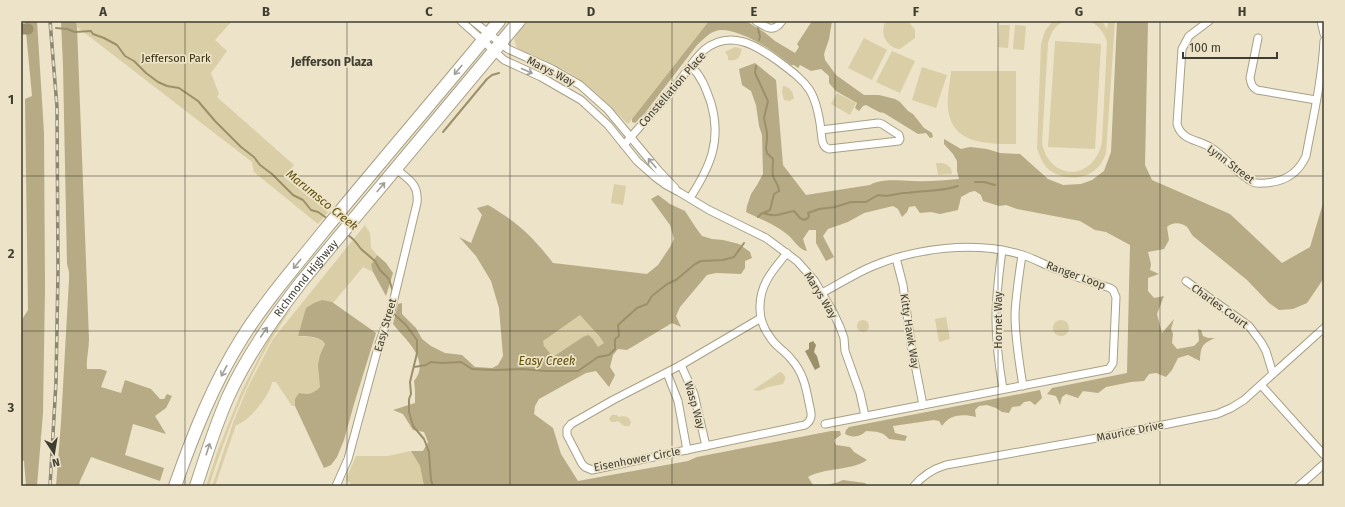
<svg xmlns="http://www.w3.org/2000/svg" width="1345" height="507" viewBox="0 0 1345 507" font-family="'Fira Sans',sans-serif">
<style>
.green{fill:#dacea6}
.forest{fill:#b6ab84;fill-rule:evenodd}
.water{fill:#9c906a}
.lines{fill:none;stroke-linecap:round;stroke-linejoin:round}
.stream{stroke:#9c906a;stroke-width:2}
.river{stroke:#9c906a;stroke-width:11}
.minor-casing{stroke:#a7a086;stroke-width:9}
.primary-casing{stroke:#a7a086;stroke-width:14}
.minor{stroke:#fff;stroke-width:7}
.primary{stroke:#fff;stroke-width:12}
.rail-casing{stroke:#8b8674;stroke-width:3.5}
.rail{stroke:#ece3c8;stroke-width:2;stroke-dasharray:6;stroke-linecap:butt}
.oneway{stroke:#9f9e98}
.grid{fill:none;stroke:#3f3c31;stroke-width:1;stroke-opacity:0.55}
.labels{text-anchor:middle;stroke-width:3.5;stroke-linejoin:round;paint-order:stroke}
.park-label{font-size:11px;fill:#352b0a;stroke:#ece3c8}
.street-label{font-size:11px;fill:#3f3c31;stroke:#ece3c8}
.neighbourhood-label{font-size:12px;font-weight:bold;fill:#3f3c31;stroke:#ece3c8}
.water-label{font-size:12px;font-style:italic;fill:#604f08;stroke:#ece3c8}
.neatline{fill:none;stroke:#3f3c31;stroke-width:1.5}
.grid-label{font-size:13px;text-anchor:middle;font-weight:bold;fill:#3f3c31}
</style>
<rect width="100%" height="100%" fill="#ece3c8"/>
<g class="green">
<polygon points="76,21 232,21 215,40 227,51 211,73 219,94 217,97 294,165 284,177 328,212 318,224 254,172 252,162 77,27"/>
<path d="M527,21H709L628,124C610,106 592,87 570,73C554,64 531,59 517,48L514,39L516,35Z"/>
<path d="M886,21H908L915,30V38L900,49C886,48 879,32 886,21Z"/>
<path d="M1053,21H1065C1055,25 1051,32 1048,43L1042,143C1049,181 1094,182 1102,142L1107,42C1104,32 1098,25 1089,21H1102L1107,29L1108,21H1115L1106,153C1104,159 1101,165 1096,169C1083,181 1060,180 1047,168C1042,162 1039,155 1037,148L1041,44L1045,31Z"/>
<polygon points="999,25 1010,25 1008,48 998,47"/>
<polygon points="1015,25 1026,26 1024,50 1013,49"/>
<polygon points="864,38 887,50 872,80 848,68"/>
<polygon points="1055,41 1101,44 1095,149 1048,147"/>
<path d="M735,47L742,49C739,58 739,61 728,60V56L725,52Z"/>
<polygon points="892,51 915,61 900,93 876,82"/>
<polygon points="922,67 947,75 936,108 912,100"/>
<path d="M951,71H1016V144C989,144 951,145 948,108C947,96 950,83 951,71Z"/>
<path d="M783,86C790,87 793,92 794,99H792L790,101L784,100L782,92Z"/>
<polygon points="837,93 856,103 850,115 831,104"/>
<path d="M936,163C945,163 951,164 952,174L938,175Z"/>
<polygon points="614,184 626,186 623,205 611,203"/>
<path d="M365,225L370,233L371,248L377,255L371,265L373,272L363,267L333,303L331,302L298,336C306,337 321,336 325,344C317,361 320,369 320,387L314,393L295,399V406H292L276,382H272C271,394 248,423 236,425L215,486H212L233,423L247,389L273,339Z"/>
<path d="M290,309H291C252,365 230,422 209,486H206L218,450L242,390L270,336Z"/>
<polygon points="586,310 610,344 555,367 538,343"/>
<polygon points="946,317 950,339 939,342 935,319"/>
<circle cx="863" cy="326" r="6"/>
<circle cx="1061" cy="328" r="8"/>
<path d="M780,372L782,373C786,376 786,379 783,384L768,387L759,391L753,390Z"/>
<polygon points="612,415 617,415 619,417 624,416 629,418 631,423 629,426 624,426 618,421 615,422 611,422 609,419 610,417"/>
<polygon points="411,451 420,466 424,486 353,486 346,479 356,456 388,456"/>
</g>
<g class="forest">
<polygon points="25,21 37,21 44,133 45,288 43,413 37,486 26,486 24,461 21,460 21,321 28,310 25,99 32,96"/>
<path d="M61,21H76L77,27L89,339C89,350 86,359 87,369H100L107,371L101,387L121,393L125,380L151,389L160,399H164L167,394L172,396L166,408L155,416L166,434L133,424L125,455L164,468L160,481L91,457L80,481L79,486H56L61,422L69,280V272L67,264L63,66Z"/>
<path d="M709,21H746L764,32L775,41L795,53L799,47L797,44L812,21H832L829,39L824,54L825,60L836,75L864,95H879L895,99L900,102L908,111L913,114L924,128L932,133L933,137L930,138L926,133L918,134L884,113L879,112L866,105L863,106L859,111L855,108L857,103L836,91L829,83V76L821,69L811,71L800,65L798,68L794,65H791C776,52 741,29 720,30C710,31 704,39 697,45L645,113L635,123L632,122V119Z"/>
<path d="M1117,21H1148L1145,165L1152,180L1230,214L1282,263L1310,247L1324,200V278L1307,303L1293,309L1279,310L1269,303L1247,280L1193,236C1191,234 1189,229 1187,227C1181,222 1172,222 1167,227L1169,240L1164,249L1148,252L1151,264L1150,270L1159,274L1148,278V291L1154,298L1164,296L1157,314L1162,333L1174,319L1171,329L1173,334L1172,343L1177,349L1194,346L1199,341L1198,329L1201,330L1203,336L1208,338H1215C1201,344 1201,347 1200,361L1188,355L1178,358L1172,370L1166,377L1156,373L1149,374L1144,381L1131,382L1106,387L1098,393L1083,391L1078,398L1066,394L1062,397L1060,405L1056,396L1047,394L1052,388L1127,373L1130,245L1106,232L1095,230L1080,221L1017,209L1006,205L999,206L983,201L981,195L975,191L970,192L961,197L958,210L940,214L931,212L920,213L915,206L909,207L907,212L902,217L898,209L893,206L864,213L848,222L828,229L823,236L834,257L826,261L816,243V230H809L803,239L807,251C799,250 794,240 788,235C776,225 760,219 746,212L747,206L751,194L757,185L763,174L762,135L759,126L756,105L751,91L742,85L739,69L755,63L776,80L783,165L806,195L870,185C883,178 898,181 913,181C928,182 944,180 959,179L957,171V161L953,154L944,144V139L961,149L970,147L987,149L1000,153L1020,154L1048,179L1063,185L1081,184L1092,180L1104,171L1111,152Z"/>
<path d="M658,195L670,204L685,211L696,228L702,236L712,239L723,240L739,244L750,252L752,258L745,261V268L741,274L716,273L707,275L680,307L676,316L681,327L672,323L627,350L618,349L613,355L610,367L615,375L609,387L596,371L586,373L539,399L535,406L534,414L553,428L561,454L578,481L688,461L697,457L831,431H840L841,435L834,440L836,445L850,447L854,452L867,460C851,471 826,467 808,477L813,485H825L836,483L843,480L865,483L868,486H424L420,466L411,451H423L428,442L424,432L413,430L403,414L393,410L415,403V390L414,381C431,361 406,340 393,324L398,304L402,303V314L416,328L422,339L431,346L445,353L462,355L475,367L492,368L498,365L503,356L499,308L491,281L476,256L459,237L471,243L482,215L477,208L488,205C517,222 532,236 553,263L647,274L658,265L670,247L674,239L670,225L651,199ZM580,315L600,337L604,343L598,347L592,338L588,335L583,337L553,357L544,346L543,341Z"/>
<polygon points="377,255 386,263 393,273 386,296 373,272 371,265"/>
<path d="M322,300L332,302L376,333L354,404L344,440L337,457L331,465L324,468L295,406V399L299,393C309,395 313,394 320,387L318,365L320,355L325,344C321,336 306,336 298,336L306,308L314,303Z"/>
<path d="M1040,390L1042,398L1035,405L1030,401L1024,402L1020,406L1012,407L1009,413L1002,412L996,408L987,405L979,406L975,410L976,417C963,414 950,414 942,426L939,421L934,420L893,426L895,433L907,436L905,441L889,439C882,431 877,432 866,431C861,437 852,438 845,434L846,430L849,427Z"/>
</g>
<polygon class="water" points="813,341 816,345 814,352 817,356 820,367 815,370 805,351 809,349 809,343"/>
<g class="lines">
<g class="stream">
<polyline points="56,28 67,29 75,32 91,31 93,34 104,38 117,45 125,56 134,61 146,73 158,82 167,86 179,88 198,101 215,121 241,147 254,157 260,165 272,174 293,195 303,200 311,210 318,212 328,219"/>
<polyline points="758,28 760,37 759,40"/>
<path d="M756,66L755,73L768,101L764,118L767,133V140L766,148L767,153L773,159C773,164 772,171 773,176C775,182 779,185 779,191L774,194L770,210L761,214L758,217"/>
<polyline points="443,132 487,79 492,75 499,73"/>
<polyline points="975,182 984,182 995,185"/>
<path d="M763,213C778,218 780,213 794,211L800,218L804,220L808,218L809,216L808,213L819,209L835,207L851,202H866L878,195L886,196L903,193H907C924,190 940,192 958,186"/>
<polyline points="347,234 354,240 361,249 375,261 380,270 389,279 393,292"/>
<polyline points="395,307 394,313 396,316 406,325 417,340 417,353 410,382 411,394 409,399 409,412 413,426 424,439 429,452 431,480 433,486"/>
<polyline points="414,367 426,365 431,362 441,363 461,362 472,369 494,370 522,369 546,371 578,371 598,357 609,355 615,349 615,339 619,336 618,325 637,308 647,304 652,296 667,284 676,280 695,264 701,261 723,260 734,257 744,243"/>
</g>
<polyline class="river" points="21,29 28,29"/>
<defs>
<g id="minor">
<polyline points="461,21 504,60 541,77 581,100 608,125 637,161 655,177 666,185 679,192 709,210 766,238 797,261 814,280 832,310 840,327 844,338 845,351 860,393 865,416"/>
<polyline points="473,21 508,49 552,69 580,85 608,110 658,170 675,188"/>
<path d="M756,21C766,27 773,34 782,21"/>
<path d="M1209,21L1189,36L1182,49L1177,124C1182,142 1200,139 1213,149C1225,157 1241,177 1253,182C1257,184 1261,183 1265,183C1284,182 1298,174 1306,156C1313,118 1322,80 1324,41"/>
<polyline points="1321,21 1324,34"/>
<path d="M1258,38L1250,78C1251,84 1252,87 1257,90L1316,100"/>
<path d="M878,123L882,124L899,135L900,139L899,141L829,149C821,147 822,137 821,130Z"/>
<path d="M624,145C640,126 658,107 674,88C684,76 692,61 704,50C730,29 756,45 778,61C809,84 816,91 821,130"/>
<path d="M690,198C710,167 722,141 711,103C706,89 702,77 691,66"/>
<path d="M1002,250C999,273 996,295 996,318C996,342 999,366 1003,389"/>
<path d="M1022,255C1019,275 1016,294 1015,314C1015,338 1019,362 1023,386"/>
<polyline points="896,258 903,285 911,344 923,405"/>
<polyline points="1186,281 1249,326 1261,342 1266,351 1273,374"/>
<path d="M822,293C839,284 856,273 873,266C916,248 974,241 1019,254C1031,257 1041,263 1053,268C1071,275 1091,282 1110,288L1113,290L1116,297L1113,363L1109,369L825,424"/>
<path d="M761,318L681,365L613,400L571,424L567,429V435L582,464L585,467L592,470L805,425C814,419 811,412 809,403C806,387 803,372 791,359C785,351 775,346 770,337C764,329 760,319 760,309C759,285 773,270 787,253"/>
<polyline points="681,365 694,394 706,446"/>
<polyline points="667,373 678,401 687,450"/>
<polyline points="1261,385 1324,455"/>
<path d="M336,486L348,459L379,344L392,307L417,203C419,184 409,180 396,169"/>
<path d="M914,486C923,475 933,469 946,465L1114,435L1217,414L1231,408L1244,400L1324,328"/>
<polyline points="1299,486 1324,464"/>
</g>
<g id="primary">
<path d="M175,486C193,435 213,384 242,338C266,300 295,267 323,232C381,161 441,92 499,21"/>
<path id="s1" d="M196,486C206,456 215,426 228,397C247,355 274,317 302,281L519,21"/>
</g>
</defs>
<use href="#minor" class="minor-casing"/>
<use href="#primary" class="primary-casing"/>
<use href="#minor" class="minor"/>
<use href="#primary" class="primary"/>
<defs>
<polyline id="rail" points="50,486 56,382 58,271 57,107 50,21"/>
</defs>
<use href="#rail" class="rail-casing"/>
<use href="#rail" class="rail"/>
</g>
<defs><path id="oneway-shaft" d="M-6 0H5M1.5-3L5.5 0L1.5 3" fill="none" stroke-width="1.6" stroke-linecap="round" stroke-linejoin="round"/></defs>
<g class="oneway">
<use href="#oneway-shaft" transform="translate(458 70) rotate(130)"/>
<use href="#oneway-shaft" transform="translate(527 71) rotate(24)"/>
<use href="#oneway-shaft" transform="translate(652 163) rotate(-130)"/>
<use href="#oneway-shaft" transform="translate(381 187) rotate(-50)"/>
<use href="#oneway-shaft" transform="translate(297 264) rotate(129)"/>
<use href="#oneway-shaft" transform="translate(264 332) rotate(-56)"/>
<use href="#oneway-shaft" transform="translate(224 371) rotate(118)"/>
<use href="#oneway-shaft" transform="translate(208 449) rotate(-72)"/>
</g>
<path class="grid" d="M185,21V486M347,21V486M510,21V486M672,21V486M835,21V486M998,21V486M1160,21V486M21,176H1324M21,331H1324"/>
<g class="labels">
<g class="park-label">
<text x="176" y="62">Jefferson Park</text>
</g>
<g class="street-label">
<text transform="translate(551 71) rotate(27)" y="4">Marys Way</text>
<text transform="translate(672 89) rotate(-49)" y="4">Constellation Place</text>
<text transform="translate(1231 164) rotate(37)" y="4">Lynn Street</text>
<text transform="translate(1076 275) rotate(20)" y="4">Ranger Loop</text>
<text dy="4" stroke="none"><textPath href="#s1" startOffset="237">Richmond Highway</textPath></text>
<text transform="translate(821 295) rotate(58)" y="4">Marys Way</text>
<text transform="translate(1220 306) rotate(36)" y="4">Charles Court</text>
<text transform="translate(998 320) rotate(-90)" y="4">Hornet Way</text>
<text transform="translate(385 325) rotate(-74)" y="4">Easy Street</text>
<text transform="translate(910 331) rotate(81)" y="4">Kitty Hawk Way</text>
<text transform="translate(695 405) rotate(74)" y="4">Wasp Way</text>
<text transform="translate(1130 431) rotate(-11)" y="4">Maurice Drive</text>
<text transform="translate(637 459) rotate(-11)" y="4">Eisenhower Circle</text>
</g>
<g class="neighbourhood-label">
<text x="332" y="66">Jefferson Plaza</text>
</g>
<g class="water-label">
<text transform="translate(322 200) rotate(39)" y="4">Marumsco Creek</text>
<text x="547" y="365">Easy Creek</text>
</g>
</g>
<rect width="1345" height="507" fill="none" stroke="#ece3c8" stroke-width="44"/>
<g transform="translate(54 453) rotate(168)" stroke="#ece3c8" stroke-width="3" paint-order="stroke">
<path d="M0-3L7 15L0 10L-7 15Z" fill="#3f3c31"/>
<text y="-6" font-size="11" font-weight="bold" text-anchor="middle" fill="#3f3c31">N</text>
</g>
<path d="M1183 52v6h94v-6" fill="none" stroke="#3f3c31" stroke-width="2"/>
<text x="1189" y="52" font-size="12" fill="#3f3c31" stroke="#ece3c8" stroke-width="3" paint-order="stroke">100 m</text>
<rect x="22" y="22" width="1301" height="463" class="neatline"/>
<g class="grid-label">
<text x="103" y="16">A</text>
<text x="266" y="16">B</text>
<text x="429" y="16">C</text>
<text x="591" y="16">D</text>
<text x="754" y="16">E</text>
<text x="916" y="16">F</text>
<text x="1079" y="16">G</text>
<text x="1242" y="16">H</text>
<text x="11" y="104">1</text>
<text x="11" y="258">2</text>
<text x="11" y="412">3</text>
</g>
</svg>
